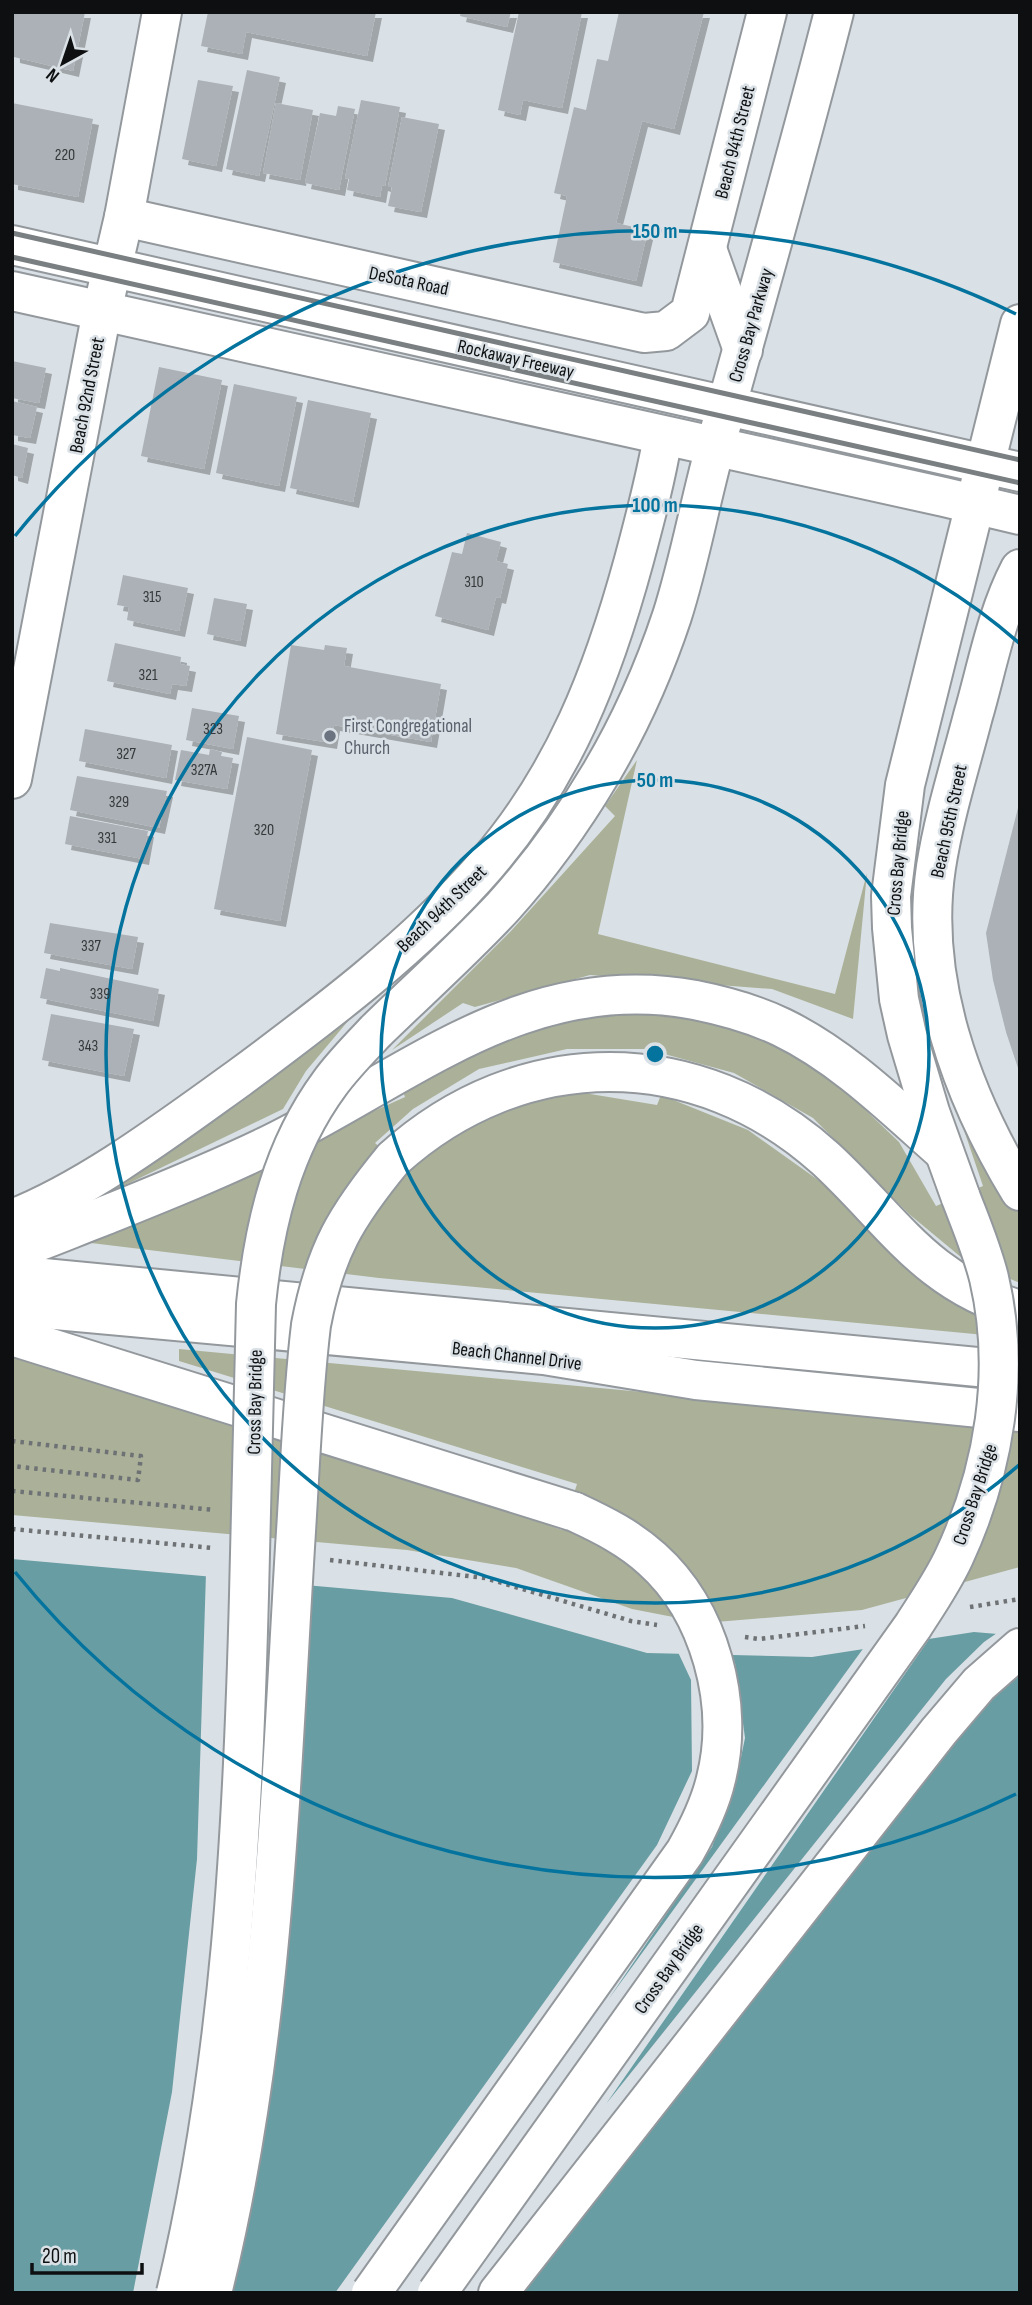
<svg xmlns="http://www.w3.org/2000/svg" width="1032" height="2305" viewBox="0 0 1032 2305" font-family="'Sofia Sans Condensed',sans-serif">
<style>
.green{fill:#abb199}
.water{fill:#689da3}
.pier{fill:#dae1e6}
.building{fill:#abb1b6;filter:url(#shadow)}
.lines{fill:none;stroke-linecap:round;stroke-linejoin:round}
.minor-casing{stroke:#93989d;stroke-width:42}
.major-casing{stroke:#93989d;stroke-width:42}
.path{stroke:#6e7275;stroke-width:4.5;stroke-dasharray:3.5 5;stroke-linecap:butt}
.minor{stroke:#fff;stroke-width:38}
.major{stroke:#fff;stroke-width:38}
.rail{stroke:#7a7f82;stroke-width:5}
.major-bridge-casing{stroke:#93989d;stroke-width:42;stroke-linecap:butt}
.major-bridge{stroke:#fff;stroke-width:38}
.ring{fill:none;stroke:#04739e;stroke-width:3.5}
.worship-dot{fill:#6b7280;stroke:#dae1e6;stroke-width:2.5}
.labels{text-anchor:middle;stroke-width:5;stroke-linejoin:round;paint-order:stroke}
.number-label{font-size:16px;fill:#34383a}
.street-label{font-size:19px;fill:#0d0f10;stroke:#dae1e6}
.worship-label{font-size:19px;fill:#5b616d;stroke:#dae1e6;text-anchor:start}
.centre{fill:#04739e;stroke:#dae1e6;stroke-width:3.5}
.ring-label{font-size:21px;text-anchor:middle;font-weight:bold;fill:#04739e;stroke:#dae1e6;stroke-width:5;stroke-linejoin:round;paint-order:stroke}
</style>
<defs>
<filter id="shadow"><feDropShadow dx="6" dy="6" stdDeviation="0" flood-color="#0004"/></filter>
</defs>
<rect width="100%" height="100%" fill="#dae1e6"/>
<g class="green">
<polygon points="637,760 598,934 835,994 867,873 853,1019 772,989 590,975 475,1007 463,1003 392,1050 511,931 615,816 605,806"/>
<polygon points="648,1009 715,1019 771,1037 770,1044 833,1079 899,1142 936,1206 983,1186 937,1051 997,1176 1020,1210 1020,1283 962,1258 909,1214 813,1118 734,1073 646,1049 567,1049 479,1069 413,1109 375,1143 407,1171 482,1116 572,1091 657,1105 661,1095 748,1130 821,1182 897,1257 987,1314 985,1335 379,1278 91,1243 89,1230 173,1202 405,1097 401,1087 514,1033 586,1013"/>
<polygon points="354,1014 306,1071 283,1109 65,1214"/>
<polygon points="179,1349 1020,1427 1020,1567 862,1610 704,1623 632,1609 516,1568 407,1550 12,1515 12,1350 367,1462 562,1530 577,1484 179,1361"/>
</g>
<polygon class="water" points="12,1559 452,1598 647,1653 812,1657 974,1632 1020,1636 1020,2293 12,2293"/>
<g class="pier">
<polygon points="206,1573 310,1582 224,2293 133,2293 172,2092 197,1859"/>
<polygon points="1000,1631 1020,1633 1020,1673 980,1711 512,2293 335,2293 657,1845 692,1771 691,1680 677,1650 730,1651 735,1663 745,1738 737,1777 712,1847 608,2000 865,1646 932,1635 606,2104 946,1679 984,1642"/>
</g>
<g class="building">
<polygon points="12,12 85,12 73,71 14,57"/>
<polygon points="208,12 376,12 367,56 246,32 242,54 201,46"/>
<polygon points="461,12 511,12 507,27 460,16"/>
<polygon points="519,12 582,12 562,108 523,100 520,115 498,110"/>
<polygon points="619,12 704,12 674,129 642,121 616,223 648,230 636,281 553,262 567,196 554,193 574,107 586,110 597,59 608,61"/>
<polygon points="247,70 280,77 259,176 226,169"/>
<polygon points="198,80 233,86 216,166 182,159"/>
<polygon points="361,100 400,107 385,186 382,185 380,197 347,190 349,179 345,178"/>
<polygon points="12,103 93,119 78,197 12,184"/>
<polygon points="276,103 313,110 300,180 263,173"/>
<polygon points="338,106 355,109 339,190 305,183 320,113 336,116"/>
<polygon points="402,117 439,124 421,212 388,206 392,187 388,187"/>
<polygon points="12,361 46,368 39,403 12,398"/>
<polygon points="159,367 222,380 204,469 141,456"/>
<polygon points="234,384 297,397 279,486 216,473"/>
<polygon points="308,400 371,413 353,502 290,488"/>
<polygon points="12,401 37,407 30,438 12,435"/>
<polygon points="12,444 28,448 22,478 12,475"/>
<polygon points="467,533 501,542 496,561 508,564 500,598 496,597 488,630 435,616 452,552 462,554"/>
<polygon points="123,575 188,588 179,631 127,620 129,607 117,605"/>
<polygon points="214,598 247,604 240,641 207,634"/>
<polygon points="115,643 181,657 180,664 190,666 186,686 172,684 170,694 107,681"/>
<polygon points="291,645 324,650 325,645 347,648 344,666 441,684 431,742 334,725 331,743 276,734"/>
<polygon points="192,708 239,716 233,749 186,740"/>
<polygon points="85,729 172,745 166,778 79,761"/>
<polygon points="247,737 312,750 280,921 214,909"/>
<polygon points="210,749 222,752 221,756 233,758 227,789 175,780 181,750 209,755"/>
<polygon points="77,776 167,791 159,828 70,810"/>
<polygon points="1019,804 1020,805 1019,1071 1006,1032 993,980 986,933"/>
<polygon points="70,816 148,831 143,859 65,844"/>
<polygon points="50,923 138,937 132,969 44,953"/>
<polygon points="46,968 60,971 60,968 159,989 153,1021 40,998"/>
<polygon points="51,1014 134,1029 124,1076 42,1060"/>
</g>
<g class="lines">
<defs>
<g id="minor">
<polyline points="124,217 644,333 666,331 690,313 767,12"/>
<polyline points="12,245 1020,472"/>
<polyline points="12,291 944,497 1020,515"/>
<path d="M1020,569C996,615 987,668 973,716C960,766 944,816 936,867C919,980 962,1095 1020,1191"/>
<polyline points="12,779 102,311 124,217 162,12"/>
<path d="M12,1219C89,1189 172,1126 239,1078C324,1015 416,946 486,865C564,775 603,674 634,560C645,519 656,478 663,436"/>
</g>
<g id="major">
<polyline points="707,249 743,350"/>
<path d="M376,1031C418,990 463,950 503,907C540,866 573,820 601,773C630,724 654,670 672,616C690,560 700,501 716,444C756,300 797,157 834,12"/>
<path d="M393,1159C521,1043 698,1043 826,1159C892,1220 926,1283 1020,1310"/>
<polyline points="961,1198 930,1112 907,1035 899,999 892,928 891,896 905,785 1020,324"/>
<path d="M12,1251C42,1241 72,1228 101,1217C158,1194 216,1171 271,1144C411,1075 527,969 695,1000C725,1006 754,1014 781,1027C843,1057 893,1107 944,1152"/>
<polyline points="12,1275 1020,1371"/>
<polyline points="12,1306 544,1355 696,1380 1020,1412"/>
<polyline points="12,1336 575,1512"/>
<polyline points="498,2293 939,1731 979,1684 1020,1648"/>
</g>
</defs>
<use href="#minor" class="minor-casing"/>
<use href="#major" class="major-casing"/>
<g class="path">
<polyline points="12,1441 141,1456 138,1480 12,1466"/>
<polyline points="12,1491 215,1510"/>
<polyline points="12,1529 213,1548"/>
<polyline points="330,1560 485,1578 631,1621 657,1625"/>
<polyline points="970,1607 1020,1599"/>
<polyline points="745,1637 759,1639 865,1626"/>
</g>
<use href="#minor" class="minor"/>
<use href="#major" class="major"/>
<g class="rail">
<polyline points="12,233 1020,460"/>
<polyline points="12,257 1020,483"/>
</g>
<defs>
<g id="major-bridge">
<path d="M176,2293C231,2063 243,1830 249,1595C251,1498 254,1401 256,1304C264,1225 282,1148 330,1083C343,1065 360,1048 376,1031"/>
<path d="M212,2293C273,2049 280,1797 295,1547C300,1473 302,1399 311,1325C325,1251 346,1216 393,1159"/>
<path d="M371,2293L685,1852C698,1829 710,1805 716,1779C735,1704 710,1611 652,1559C629,1538 603,1525 575,1512"/>
<path d="M437,2293L913,1626C927,1604 943,1581 954,1557C994,1471 1011,1372 989,1278C982,1250 971,1224 961,1198"/>
</g>
</defs>
<use href="#major-bridge" class="major-bridge-casing"/>
<use href="#major-bridge" class="major-bridge"/>
</g>
<g class="ring">
<circle cx="655" cy="1054" r="274"/>
<path d="M1019 1465A549 549 0 1 1 1019 643"/>
<path d="M1016 1794A823 823 0 0 1 15 1572M15 536A823 823 0 0 1 1016 314"/>
</g>
<circle class="worship-dot" cx="330" cy="736" r="7"/>
<g class="labels">
<g class="number-label">
<text x="65" y="160">220</text>
<text x="474" y="587">310</text>
<text x="152" y="602">315</text>
<text x="148" y="680">321</text>
<text x="213" y="734">323</text>
<text x="126" y="759">327</text>
<text x="204" y="775">327A</text>
<text x="119" y="807">329</text>
<text x="264" y="835">320</text>
<text x="107" y="843">331</text>
<text x="91" y="951">337</text>
<text x="100" y="999">339</text>
<text x="88" y="1051">343</text>
</g>
<g class="street-label">
<text transform="translate(734 142) rotate(-76)" y="7">Beach 94th Street</text>
<text transform="translate(409 280) rotate(12)" y="7">DeSota Road</text>
<text transform="translate(750 325) rotate(-74)" y="7">Cross Bay Parkway</text>
<text transform="translate(516 358) rotate(13)" y="7">Rockaway Freeway</text>
<text transform="translate(86 395) rotate(-79)" y="7">Beach 92nd Street</text>
<text transform="translate(948 821) rotate(-78)" y="7">Beach 95th Street</text>
<text transform="translate(897 863) rotate(-85)" y="7">Cross Bay Bridge</text>
<text transform="translate(441 908) rotate(-44)" y="7">Beach 94th Street</text>
<text transform="translate(517 1355) rotate(7)" y="7">Beach Channel Drive</text>
<text transform="translate(254 1402) rotate(-89)" y="7">Cross Bay Bridge</text>
<text transform="translate(974 1494) rotate(-72)" y="7">Cross Bay Bridge</text>
<text transform="translate(668 1968) rotate(-55)" y="7">Cross Bay Bridge</text>
</g>
<g class="worship-label">
<text x="344" y="732">First Congregational<tspan x="344" dy="22">Church</tspan></text>
</g>
</g>
<circle cx="655" cy="1054" r="10" class="centre"/>
<g class="ring-label">
<text x="655" y="238">150 m</text>
<text x="655" y="512">100 m</text>
<text x="655" y="787">50 m</text>
</g>
<rect width="1032" height="2305" fill="none" stroke="#0d0f10" stroke-width="28"/>
<g transform="translate(63 63) rotate(220)" stroke="#dae1e6" stroke-width="5" paint-order="stroke">
<path d="M0-5L12 26L0 18L-12 26Z" fill="#0d0f10"/>
<text y="-10" font-size="19" font-weight="bold" text-anchor="middle" fill="#0d0f10">N</text>
</g>
<path d="M32 2263v10h110v-10" fill="none" stroke="#0d0f10" stroke-width="3.5"/>
<text x="42" y="2263" font-size="21" fill="#0d0f10" stroke="#dae1e6" stroke-width="5" paint-order="stroke">20 m</text>
</svg>
